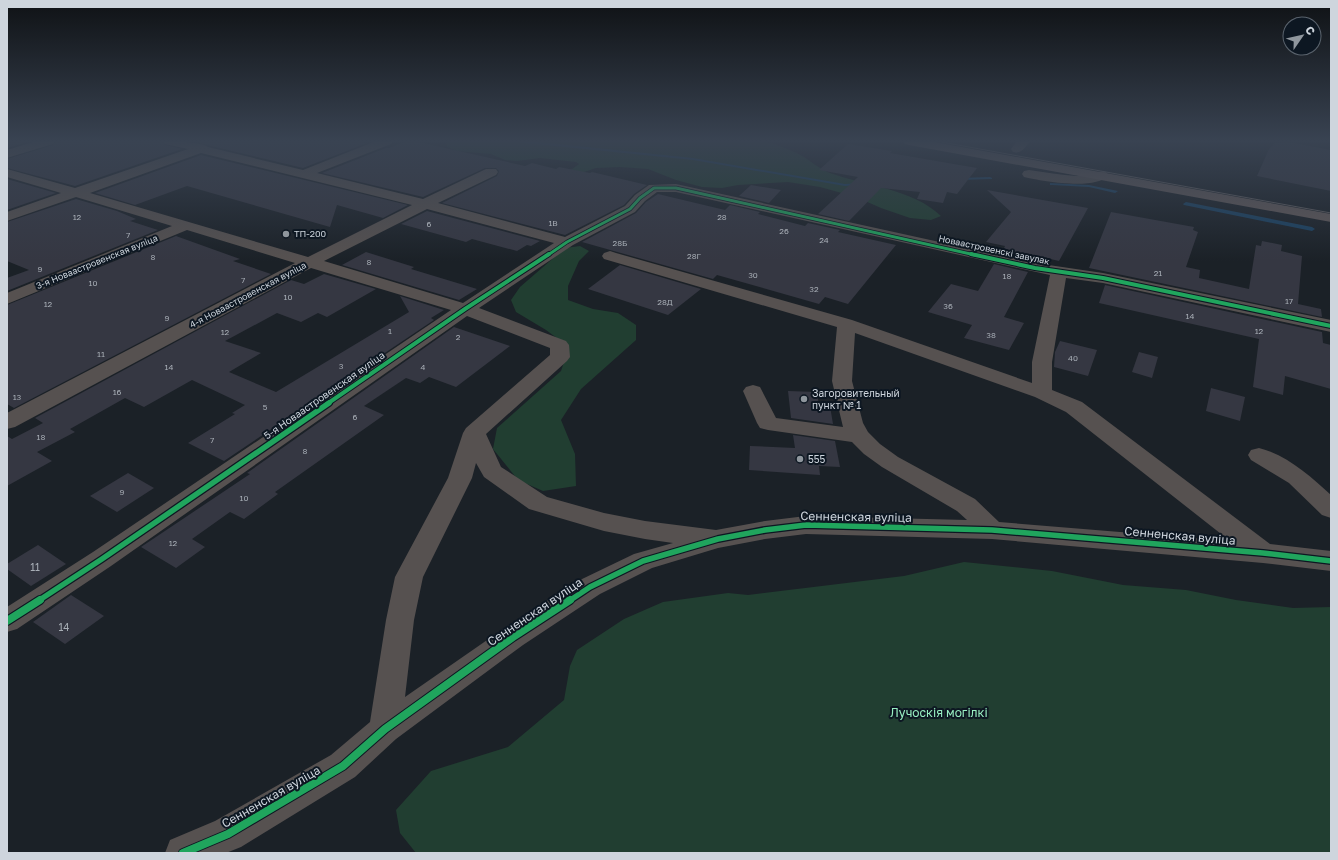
<svg xmlns="http://www.w3.org/2000/svg" width="1338" height="860" viewBox="0 0 1338 860" font-family="'Golos Text',sans-serif">
<style>
.green{fill:#213e31}
.lines{fill:none;stroke-linecap:round;stroke-linejoin:round}
.stream{fill:#1b4262;fill-rule:evenodd}
.building{fill:#353742}
.minor{fill:#565150;fill-rule:evenodd}
.major{fill:#615959;fill-rule:evenodd}
.tram{stroke:#5f5d5f;stroke-width:1}
.cycleway-far3-casing{stroke:#0d1722;stroke-width:4.5}
.cycleway-far2-casing{stroke:#0d1722;stroke-width:6}
.cycleway-far1-casing{stroke:#0d1722;stroke-width:8}
.cycleway-casing{stroke:#0d1722;stroke-width:10}
.cycleway-far3{stroke:#20a55d;stroke-width:3}
.cycleway-far2{stroke:#20a55d;stroke-width:4}
.cycleway-far1{stroke:#20a55d;stroke-width:5.5}
.cycleway{stroke:#20a55d;stroke-width:8}
.poi-dot{fill:#8f969d;stroke:#0d1722;stroke-width:1.5}
.labels{text-anchor:middle;stroke-width:4;stroke-linejoin:round;paint-order:stroke}
.number-label{font-size:8px;fill:#a8aeb6}
.far-poi-label{font-size:9px;fill:#ced5dd;stroke:#0d1722;text-anchor:start}
.far-street-label{font-size:9px;fill:#ced5dd;stroke:#0d1722}
.poi-label{font-size:10px;fill:#ced5dd;stroke:#0d1722;text-anchor:start}
.street-label{font-size:10px;fill:#ced5dd;stroke:#0d1722}
.near-number-label{font-size:10px;fill:#a8aeb6}
.near-street-label{font-size:12px;fill:#ced5dd;stroke:#0d1722}
.near-park-label{font-size:12px;fill:#98efc2;stroke:#0d1722}
</style>
<rect width="100%" height="100%" fill="#1b2127"/>
<g class="green">
<path d="M446,141H765C778,145 792,150 804,157C813,163 820,169 830,173C866,186 913,189 941,216L931,220L910,218L881,208L856,197L820,187L788,182L738,185L722,188L702,187L676,180L648,169L620,167L596,168L554,182L579,164L576,162L540,158L517,161L505,160L491,154L457,151L447,147Z"/>
<polygon points="580,246 589,251 579,261 568,286 568,300 593,309 618,313 636,325 636,340 581,389 561,420 575,454 576,486 543,491 518,480 493,449 497,428 561,371 569,347 546,330 516,312 511,300 520,287 565,248"/>
<polygon points="964,562 1052,571 1123,585 1186,590 1236,600 1293,608 1331,607 1331,853 416,853 400,833 396,810 431,771 508,747 564,700 570,666 577,650 624,619 663,602 728,593 748,595 904,576"/>
</g>
<g class="lines">
<g class="stream">
<polygon points="513,141 529,141 693,158 845,184 861,183 863,184 861,185 845,186 693,160 515,142"/>
<polygon points="990,177 992,178 992,179 958,180 956,179 958,178"/>
<polygon points="1050,183 1089,185 1118,191 1115,193 1089,187 1052,185 1050,185"/>
<polygon points="1186,202 1312,227 1315,229 1312,231 1184,205 1183,204"/>
</g>
</g>
<g class="building">
<polygon points="7,141 31,141 7,148"/>
<polygon points="56,141 162,141 165,145 182,149 75,186 7,168 7,159 53,145"/>
<polygon points="191,141 360,141 367,143 303,168"/>
<polygon points="407,141 414,141 525,166 532,163 556,169 559,167 590,173 592,172 647,185 634,194 624,205 565,235 442,203 497,176 499,171 496,168 485,168 423,197 322,173 386,148 389,148"/>
<polygon points="1283,141 1331,150 1331,191 1257,176 1269,149 1276,142 1281,143"/>
<polygon points="848,144 892,151 890,153 977,168 957,194 947,192 943,203 917,199 920,192 881,188 849,221 818,214 858,177 819,170"/>
<polygon points="201,155 408,205 383,218 337,205 330,227 187,186 135,205 95,193"/>
<polygon points="7,179 56,193 7,210"/>
<polygon points="751,185 781,190 769,203 739,196"/>
<polygon points="987,190 1037,199 1088,208 1059,261 1037,256 1034,261 1001,254 1005,246 986,242 1011,212"/>
<polygon points="658,194 725,210 730,205 760,212 758,214 805,226 808,223 840,230 838,232 896,245 848,304 825,297 819,304 717,275 713,279 582,242 636,213 646,202"/>
<polygon points="76,199 117,211 136,219 130,221 158,230 7,291 7,278 29,270 7,261 7,222"/>
<polygon points="427,211 540,241 531,246 527,245 517,251 472,239 466,242 401,224"/>
<polygon points="1111,212 1194,227 1193,230 1198,232 1186,267 1200,270 1199,278 1249,289 1256,245 1261,246 1262,241 1282,245 1281,251 1302,256 1298,304 1321,309 1322,317 1089,268"/>
<polygon points="176,236 240,259 233,261 271,274 14,408 7,404 7,305"/>
<polygon points="366,252 414,267 411,269 477,289 459,300 342,265"/>
<polygon points="994,264 1028,272 1004,317 1024,323 1009,350 964,338 972,325 928,312 951,284 978,291"/>
<polygon points="620,265 701,289 668,315 588,289"/>
<polygon points="324,274 376,289 327,317 318,313 301,322 277,313 225,341 261,353 229,372 276,392 409,312 400,296 444,310 431,318 434,320 224,461 188,443 235,414 232,413 245,405 192,380 144,407 125,398 70,429 75,432 37,452 52,461 7,486 7,436 12,439 43,423 35,418 291,280 304,284"/>
<polygon points="1105,285 1322,332 1323,343 1331,345 1331,389 1285,376 1283,395 1253,387 1259,339 1099,303"/>
<polygon points="454,327 510,346 456,387 429,377 420,383 406,378 364,406 384,415 275,492 278,494 244,519 230,512 192,539 205,547 176,568 141,547 250,474 247,473"/>
<polygon points="1060,341 1097,350 1088,376 1054,367 1055,352"/>
<polygon points="1139,352 1158,357 1152,378 1132,372"/>
<polygon points="1211,388 1245,397 1240,421 1206,411"/>
<polygon points="788,391 817,392 819,406 830,406 833,424 791,418"/>
<polygon points="793,435 835,441 840,467 819,466 820,475 749,470 750,446 795,448"/>
<polygon points="128,473 154,488 117,512 90,496"/>
<polygon points="38,545 66,564 31,586 7,569 7,564"/>
<polygon points="71,595 104,616 65,644 33,622"/>
</g>
<g class="lines">
<g class="minor">
<polygon points="36,141 55,141 53,144 7,158 7,150"/>
<path d="M163,141C173,141 202,142 208,147L303,170L376,141H393L391,144L317,173L423,199L486,169H496L498,172L496,175L438,203L565,237L625,206L635,195L649,185L676,184L1035,263L1103,273L1331,320V332L1103,283L1066,278L1052,362V390L1082,402L1270,544L1331,551V571L1263,563L992,539L806,534L765,539L718,548L652,568L600,594L523,645L396,739L355,777L241,847L226,853H165L170,840L215,821L331,755L370,722L386,620L395,577L448,478L463,433L466,428L550,355V348L467,316L111,566L17,629L7,632V607L93,552L451,310L311,268L15,427L7,429V413L295,263L187,230L7,304V293L172,226L76,197L7,221V212L61,193L7,177V169L75,188L188,149L165,144ZM201,153L412,205L308,257L90,193ZM657,192H676L1050,275L1032,362V383L852,320L616,253L610,251L604,253L602,256L604,259L837,327L832,381L843,427L776,418L760,387L753,385L746,387L743,391L757,423L760,428L768,430L852,442L864,454L882,467L957,511L967,520L806,516L765,521L716,530L645,521L604,513L547,497L501,467L486,434L567,361L570,357L569,345L566,341L479,308L573,245L635,212L645,201ZM427,209L554,243L463,303L324,261ZM855,333L1035,397L1066,412L1230,541L999,522L975,499L898,457L880,444L868,432L863,423L852,381ZM476,463L484,477L529,509L604,531L645,539L673,543L634,554L580,580L503,629L405,697L414,620L423,577L472,478Z"/>
<path d="M1017,141H1030C1025,148 1021,154 1013,152L1011,149Z"/>
<path d="M1029,170C1045,172 1061,175 1077,176C1087,176 1097,170 1106,172L1108,175C1097,191 1041,181 1024,177L1022,174L1024,171Z"/>
<path d="M1259,448C1287,455 1310,476 1331,495V518L1322,515L1289,483L1251,460L1248,455L1251,450Z"/>
</g>
<polygon class="major" points="903,141 929,141 1331,214 1331,222 909,145 905,144"/>
<polyline class="tram" points="936,141 1331,213"/>
<defs>
<polyline id="cycleway-far3" points="548,255 567,242 630,209 640,198 654,188 676,188 975,255"/>
<g id="cycleway-far2">
<polyline points="971,254 1035,268 1103,278 1331,326"/>
<polyline points="327,404 465,309 549,254"/>
</g>
<g id="cycleway-far1">
<polyline points="38,601 102,559 329,403"/>
<polyline points="569,601 590,587 643,561 718,539 765,530 806,525 992,530 1263,553 1331,561"/>
</g>
<g id="cycleway">
<polyline points="7,621 40,600"/>
<polyline points="183,853 228,834 343,766 385,729 513,637 570,600"/>
</g>
</defs>
<use href="#cycleway-far3" class="cycleway-far3-casing"/>
<use href="#cycleway-far2" class="cycleway-far2-casing"/>
<use href="#cycleway-far1" class="cycleway-far1-casing"/>
<use href="#cycleway" class="cycleway-casing"/>
<use href="#cycleway-far3" class="cycleway-far3"/>
<use href="#cycleway-far2" class="cycleway-far2"/>
<use href="#cycleway-far1" class="cycleway-far1"/>
<use href="#cycleway" class="cycleway"/>
</g>
<linearGradient id="sky" x2="0" y2="1"><stop stop-color="#0f1215"/><stop offset="0.54" stop-color="#394352"/><stop offset="1" stop-color="#394352" stop-opacity="0"/></linearGradient>
<rect width="1338" height="261" fill="url(#sky)"/>
<g class="poi-dot">
<circle cx="286" cy="234" r="4"/>
<circle cx="804" cy="399" r="4"/>
<circle cx="800" cy="459" r="4"/>
</g>
<g class="labels">
<g class="number-label">
<text x="77" y="220">12</text>
<text x="722" y="220">28</text>
<text x="553" y="226">1В</text>
<text x="429" y="227">6</text>
<text x="784" y="234">26</text>
<text x="128" y="238">7</text>
<text x="824" y="243">24</text>
<text x="620" y="246">28Б</text>
<text x="694" y="259">28Г</text>
<text x="153" y="260">8</text>
<text x="369" y="265">8</text>
<text x="40" y="272">9</text>
<text x="1158" y="276">21</text>
<text x="753" y="278">30</text>
<text x="1007" y="279">18</text>
<text x="243" y="283">7</text>
<text x="93" y="286">10</text>
<text x="814" y="292">32</text>
<text x="288" y="300">10</text>
<text x="1289" y="304">17</text>
<text x="665" y="305">28Д</text>
<text x="48" y="307">12</text>
<text x="948" y="309">36</text>
<text x="1190" y="319">14</text>
<text x="167" y="321">9</text>
<text x="390" y="334">1</text>
<text x="1259" y="334">12</text>
<text x="225" y="335">12</text>
<text x="991" y="338">38</text>
<text x="458" y="340">2</text>
<text x="101" y="357">11</text>
<text x="1073" y="361">40</text>
<text x="341" y="369">3</text>
<text x="169" y="370">14</text>
<text x="423" y="370">4</text>
<text x="117" y="395">16</text>
<text x="17" y="400">13</text>
<text x="265" y="410">5</text>
<text x="355" y="420">6</text>
<text x="41" y="440">18</text>
<text x="212" y="443">7</text>
<text x="305" y="454">8</text>
<text x="122" y="495">9</text>
<text x="244" y="501">10</text>
<text x="173" y="546">12</text>
</g>
<g class="far-poi-label">
<text x="294" y="237">ТП-200</text>
</g>
<g class="far-street-label">
<text transform="translate(994 250) rotate(12)" y="3">Новаастровенскі завулак</text>
<text transform="translate(97 262) rotate(-22)" y="3">3-я Новаастровенская вуліца</text>
<text transform="translate(248 295) rotate(-28)" y="3">4-я Новаастровенская вуліца</text>
</g>
<g class="poi-label">
<text x="812" y="397">Загоровительный<tspan x="812" dy="12">пункт № 1</tspan></text>
<text x="808" y="463">555</text>
</g>
<g class="street-label">
<text transform="translate(324 395) rotate(-35)" y="4">5-я Новаастровенская вуліца</text>
</g>
<g class="near-number-label">
<text x="35" y="571">11</text>
<text x="64" y="631">14</text>
</g>
<g class="near-street-label">
<text transform="translate(856 517) rotate(1)" y="4">Сенненская вуліца</text>
<text transform="translate(1180 536) rotate(5)" y="4">Сенненская вуліца</text>
<text transform="translate(535 612) rotate(-34)" y="4">Сенненская вуліца</text>
<text transform="translate(271 797) rotate(-30)" y="4">Сенненская вуліца</text>
</g>
<g class="near-park-label">
<text x="939" y="717">Лучоскія могілкі</text>
</g>
</g>
<rect width="1338" height="860" fill="none" stroke="#ced5dd" stroke-width="16"/>
<g transform="translate(1302 36) rotate(56)"><circle r="19" fill="#0d1722" stroke="#5a636d"/>
<path d="M0-3L7 15L0 10L-7 15Z" fill="#8f969d"/>
<text y="-6" font-size="11" font-weight="bold" text-anchor="middle" fill="#ced5dd">С</text>
</g>
</svg>
